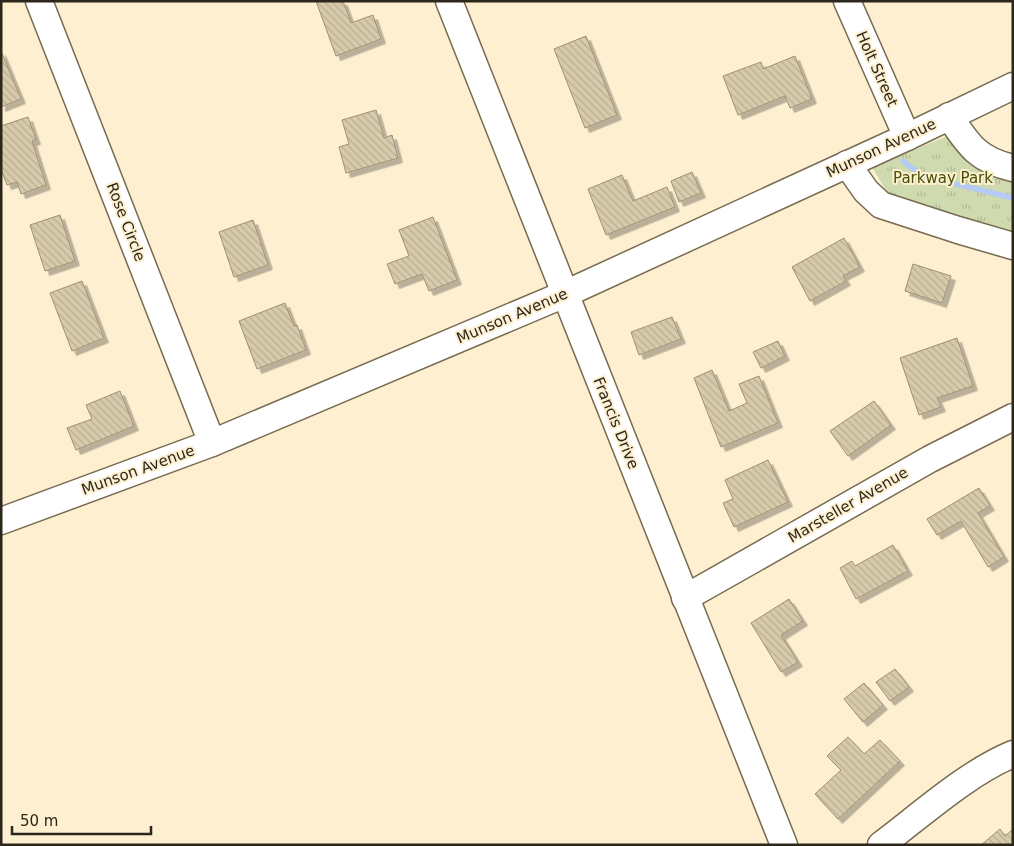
<svg xmlns="http://www.w3.org/2000/svg" width="1014" height="846" viewBox="0 0 1014 846" font-family="'DejaVu Sans',sans-serif">
<style>
.park{fill:url(#park-tufts)}
.lines{fill:none;stroke-linecap:round;stroke-linejoin:round}
.stream{stroke:#b5cbf5;stroke-width:5.5}
.building{fill:url(#building-back-hatch);stroke:#9d9074;filter:url(#shadow)}
.minor-casing{stroke:#776b50;stroke-width:29}
.minor{stroke:#fff;stroke-width:26}
.labels{text-anchor:middle;stroke-width:4;stroke-linejoin:round;paint-order:stroke}
.street-label{font-size:15px;fill:#2c271b;stroke:#fdefd0}
.park-label{font-size:15px;fill:#445003;stroke:#fdefd0}
</style>
<defs>
<pattern id="park-tufts" width="24" height="20" patternUnits="userSpaceOnUse" patternTransform="scale(1.25)"><rect width="24" height="20" fill="#cfdaae"/><path d="M3 7l-1-3M5 7V3M7 7l1-3M15 17l-1-3M17 17v-4M19 17l1-3" fill="none" stroke="#b2bb95"/></pattern>
<pattern id="building-back-hatch" width="6" height="6" patternUnits="userSpaceOnUse" patternTransform="scale(1.25)"><rect width="6" height="6" fill="#d8cbac"/><path d="M-1 5l2 2M0 0l6 6M5-1l2 2" fill="none" stroke="#baae93"/></pattern>
<filter id="shadow"><feDropShadow dx="4.5" dy="4.5" stdDeviation="0" flood-color="#0004"/></filter>
</defs>
<rect width="100%" height="100%" fill="#fdefd0"/>
<polygon class="park" points="950,135 1013,174 1013,235 913,205 887,192 872,167"/>
<g class="lines">
<polyline class="stream" points="903,161 923,176 1013,198"/>
</g>
<g class="building">
<polygon points="316,1 343,1 351,23 373,15 381,39 336,56"/>
<polygon points="586,36 617,115 585,128 554,49"/>
<polygon points="1,51 21,99 1,107"/>
<polygon points="795,56 812,99 790,108 785,96 738,115 723,76 761,62 763,69"/>
<polygon points="376,110 384,138 392,135 398,158 346,173 339,147 349,144 342,120"/>
<polygon points="28,117 36,140 32,141 46,185 21,194 17,182 7,185 1,169 1,126"/>
<polygon points="692,172 701,193 679,202 671,181"/>
<polygon points="622,175 633,201 667,187 675,207 606,235 588,189"/>
<polygon points="60,215 75,261 45,271 30,225"/>
<polygon points="433,217 457,280 429,291 422,274 395,284 387,264 409,256 399,230"/>
<polygon points="253,220 268,265 234,277 219,232"/>
<polygon points="844,238 860,267 843,276 846,281 810,301 792,267"/>
<polygon points="913,264 951,276 942,303 905,291"/>
<polygon points="82,281 104,338 72,351 50,293"/>
<polygon points="285,303 294,326 297,325 306,350 257,369 239,321"/>
<polygon points="672,317 681,339 639,355 631,332"/>
<polygon points="957,338 973,386 937,398 941,407 919,415 900,358"/>
<polygon points="778,341 785,356 761,368 753,352"/>
<polygon points="712,370 729,411 747,403 739,384 759,376 778,423 721,447 694,378"/>
<polygon points="120,391 134,426 76,450 67,428 92,419 86,405"/>
<polygon points="874,401 891,425 848,456 830,431"/>
<polygon points="768,460 788,502 734,527 723,503 733,499 725,480"/>
<polygon points="979,488 990,506 978,513 1004,557 988,567 961,521 937,535 927,519"/>
<polygon points="893,545 908,571 856,599 840,568 852,561 855,566"/>
<polygon points="789,599 803,621 781,635 798,662 781,672 751,623"/>
<polygon points="895,669 909,687 890,701 876,682"/>
<polygon points="864,683 883,705 863,722 844,699"/>
<polygon points="848,737 864,754 880,740 900,761 838,819 815,794 841,770 827,756"/>
<polygon points="1000,829 1005,836 1013,829 1013,845 981,845"/>
</g>
<g class="lines">
<defs>
<g id="minor">
<polyline points="39,1 212,443"/>
<polyline points="449,1 784,845"/>
<polyline points="847,1 907,137"/>
<path d="M949,116C968,144 977,160 1013,168"/>
<polyline points="847,164 866,191 881,205 958,230 1013,246"/>
<polyline points="1,521 212,443 565,294 907,137 1013,86"/>
<polyline points="685,598 930,459 1013,417"/>
<path d="M881,845C921,815 967,773 1013,754"/>
</g>
</defs>
<use href="#minor" class="minor-casing"/>
<use href="#minor" class="minor"/>
</g>
<g class="labels">
<g class="street-label">
<text transform="translate(877 69) rotate(66)" y="5">Holt Street</text>
<text transform="translate(881 148) rotate(-25)" y="5">Munson Avenue</text>
<text transform="translate(126 222) rotate(69)" y="5">Rose Circle</text>
<text transform="translate(512 316) rotate(-23)" y="5">Munson Avenue</text>
<text transform="translate(616 423) rotate(68)" y="5">Francis Drive</text>
<text transform="translate(138 470) rotate(-20)" y="5">Munson Avenue</text>
<text transform="translate(848 505) rotate(-30)" y="5">Marsteller Avenue</text>
</g>
<g class="park-label">
<text x="943" y="183">Parkway Park</text>
</g>
</g>
<rect width="1014" height="846" fill="none" stroke="#2c271b" stroke-width="5"/>
<path d="M12 826v8h139v-8" fill="none" stroke="#2c271b" stroke-width="2.5"/>
<text x="20" y="826" font-size="15" fill="#2c271b" stroke="#fdefd0" stroke-width="4" paint-order="stroke">50 m</text>
</svg>
